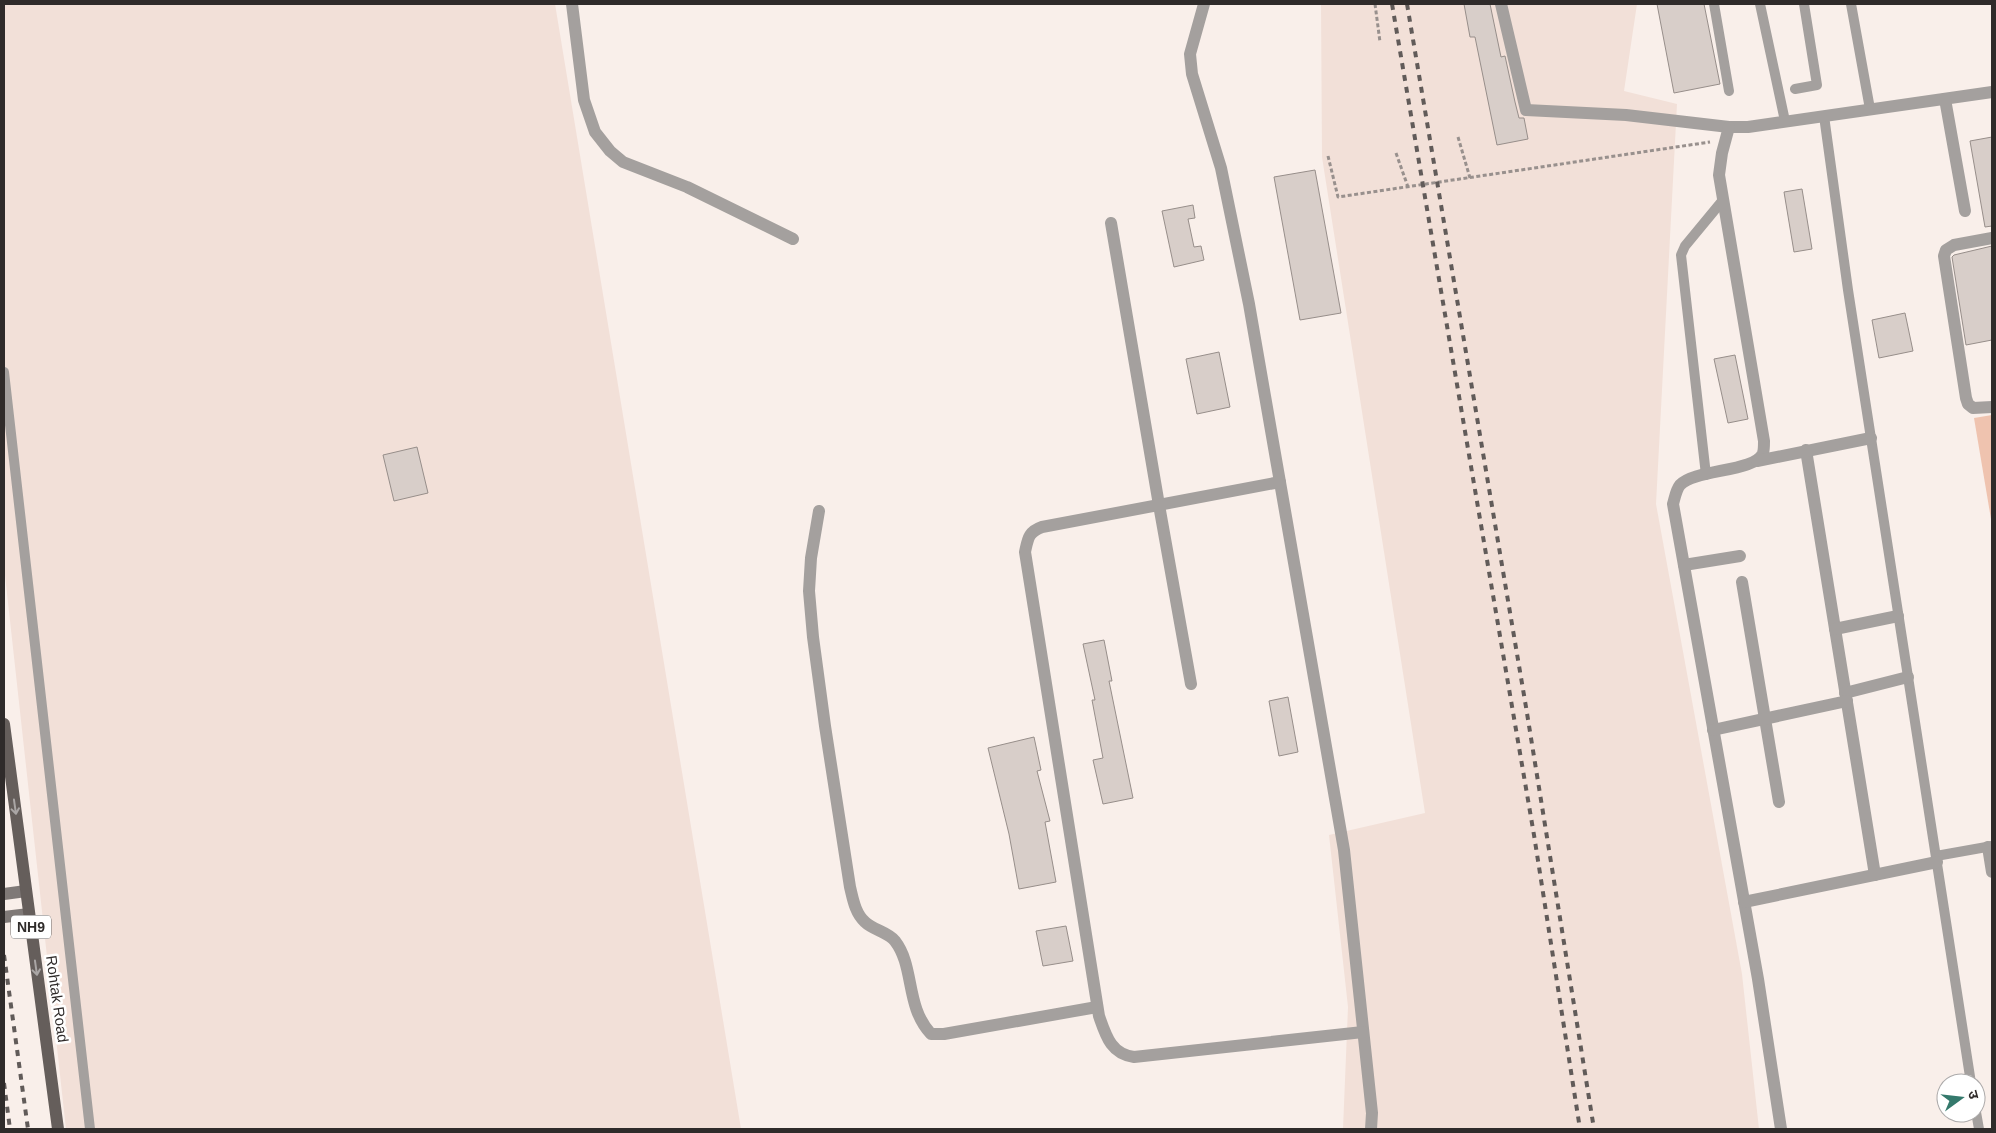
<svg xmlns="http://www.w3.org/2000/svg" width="1996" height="1133" viewBox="0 0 1996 1133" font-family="Helvetica,'Noto Sans Devanagari',sans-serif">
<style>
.built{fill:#f2e0d8}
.green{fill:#efc3af}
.building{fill:#d8cec9;stroke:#978e8a}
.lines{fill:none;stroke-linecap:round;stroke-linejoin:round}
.path{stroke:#98908d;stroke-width:3;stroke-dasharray:4 2.5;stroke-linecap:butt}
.lane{stroke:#a4a09e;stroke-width:10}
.street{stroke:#a4a09e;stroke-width:12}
.secondary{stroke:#7f7977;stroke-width:12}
.primary{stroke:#655e5b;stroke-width:12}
.rail{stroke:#615b59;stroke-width:4;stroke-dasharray:6 6;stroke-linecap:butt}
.oneway{stroke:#aaa6a5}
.labels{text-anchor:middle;stroke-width:5;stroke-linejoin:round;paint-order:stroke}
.shield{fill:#fff;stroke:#6d6b6a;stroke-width:1}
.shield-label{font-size:14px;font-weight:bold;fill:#2f2b2a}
.street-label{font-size:15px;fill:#2f2b2a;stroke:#fff}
</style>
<rect width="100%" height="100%" fill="#f9efea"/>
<g class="built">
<polygon points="4,4 555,4 741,1129 66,1129 4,566"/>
<polygon points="1321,4 1637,4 1624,91 1677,104 1656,504 1742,974 1759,1129 1343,1129 1348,1007 1329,835 1425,813 1322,157"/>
</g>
<polygon class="green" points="1992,415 1992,525 1974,418"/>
<g class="building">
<polygon points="1464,4 1490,4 1501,57 1505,56 1515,102 1519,118 1524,118 1528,139 1497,145 1475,37 1470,37"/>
<polygon points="1657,4 1704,4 1720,84 1674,93"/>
<polygon points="1992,137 1992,226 1985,227 1970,141"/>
<polygon points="1315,170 1341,313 1300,320 1274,177"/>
<polygon points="1802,189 1812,249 1794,252 1784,192"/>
<polygon points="1193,205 1195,218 1188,219 1194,247 1201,246 1204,260 1174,267 1162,211"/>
<polygon points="1992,246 1992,340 1966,345 1952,257 1954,255"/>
<polygon points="1905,313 1913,351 1879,358 1872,320"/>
<polygon points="1219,352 1230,407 1197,414 1186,359"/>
<polygon points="1735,355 1748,419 1728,423 1714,359"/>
<polygon points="417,447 428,493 394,501 383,455"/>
<polygon points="1104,640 1112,681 1109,681 1133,798 1103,804 1093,760 1103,758 1092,700 1095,700 1083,644"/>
<polygon points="1288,697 1298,752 1279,756 1269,701"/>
<polygon points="1034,737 1041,770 1037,771 1050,821 1045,822 1056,882 1019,889 1009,834 988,748"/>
<polygon points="1066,926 1073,961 1043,966 1036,931"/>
</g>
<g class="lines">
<g class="path">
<polyline points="1375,4 1380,42"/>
<polyline points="1458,137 1470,178"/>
<polyline points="1396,153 1408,187"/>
<polyline points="1328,156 1338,197 1710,142"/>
</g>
<g class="lane">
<polyline points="1714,4 1729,91"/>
<polyline points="1760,4 1785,121"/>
<polyline points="1851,4 1870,109"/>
<polyline points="1795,89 1817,85 1804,4"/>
<polyline points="1824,116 1848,290 1971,1083"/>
<polyline points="4,372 90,1129"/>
<polyline points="1706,475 1681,255 1685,246 1723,200"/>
<polyline points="1936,856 1992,846"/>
<polyline points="1976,1112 1979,1129"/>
</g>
<g class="street">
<polyline points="572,4 584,100 595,132 610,151 623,162 687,187 793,239"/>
<polyline points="1204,4 1190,54 1192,74 1221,168 1249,304 1344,850 1372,1113 1371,1129"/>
<polyline points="1501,4 1526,110 1626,115 1729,127 1748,127 1992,92"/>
<polyline points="1945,99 1965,211"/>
<path d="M1729,127L1722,153L1719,175L1764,441C1764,444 1764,450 1763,453C1756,472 1694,469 1680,485C1676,490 1675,497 1673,504L1758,979L1781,1129"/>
<polyline points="1111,223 1159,505 1191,684"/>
<polyline points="1992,238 1954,245 1946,250 1944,256 1966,398 1968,404 1973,408 1992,407"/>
<polyline points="1806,450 1875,875"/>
<polyline points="1757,461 1871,438"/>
<path d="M1280,482L1042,527C1028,532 1028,539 1025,552L1099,1016C1106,1036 1111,1054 1134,1057L1363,1032"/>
<path d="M819,511L811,558L809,591L813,637L825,726L850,887C853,899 855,913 865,922C873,930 888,932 895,941C915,967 905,1006 931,1034H944L1097,1007"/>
<polyline points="1684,565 1740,556"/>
<polyline points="1742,582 1779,802"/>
<polyline points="1835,629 1898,616"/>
<polyline points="1845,693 1908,677"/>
<polyline points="1713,730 1847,701"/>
<polyline points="1988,847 1992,872"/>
<polyline points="1744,902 1937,862"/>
</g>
<g class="secondary">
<polyline points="4,894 26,891"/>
<polyline points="4,917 29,914"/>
</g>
<polyline class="primary" points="4,724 58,1129"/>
<g class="rail">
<polyline points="1392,4 1534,835 1580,1129"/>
<polyline points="1407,4 1526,707 1594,1129"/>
<polyline points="4,955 28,1129"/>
<polyline points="4,1083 10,1129"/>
</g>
</g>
<defs><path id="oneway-shaft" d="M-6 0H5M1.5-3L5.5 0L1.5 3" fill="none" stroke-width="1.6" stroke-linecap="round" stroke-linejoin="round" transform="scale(1.25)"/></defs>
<g class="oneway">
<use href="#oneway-shaft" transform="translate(15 807) rotate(82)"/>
<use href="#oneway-shaft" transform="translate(36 968) rotate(82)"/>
</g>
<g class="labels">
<rect class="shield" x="11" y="915.5" width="40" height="23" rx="4"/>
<g class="shield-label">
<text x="31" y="932">NH9</text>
</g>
<g class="street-label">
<text transform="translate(57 999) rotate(82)" y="5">Rohtak Road</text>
</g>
</g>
<rect width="1996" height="1133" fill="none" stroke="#2f2b2a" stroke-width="10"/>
<g transform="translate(1961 1098) rotate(75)"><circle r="24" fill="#ffffff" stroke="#acaaaa"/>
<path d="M0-4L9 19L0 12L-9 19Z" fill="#34796c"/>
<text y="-8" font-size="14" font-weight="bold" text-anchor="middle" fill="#2f2b2a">उ</text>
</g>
</svg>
